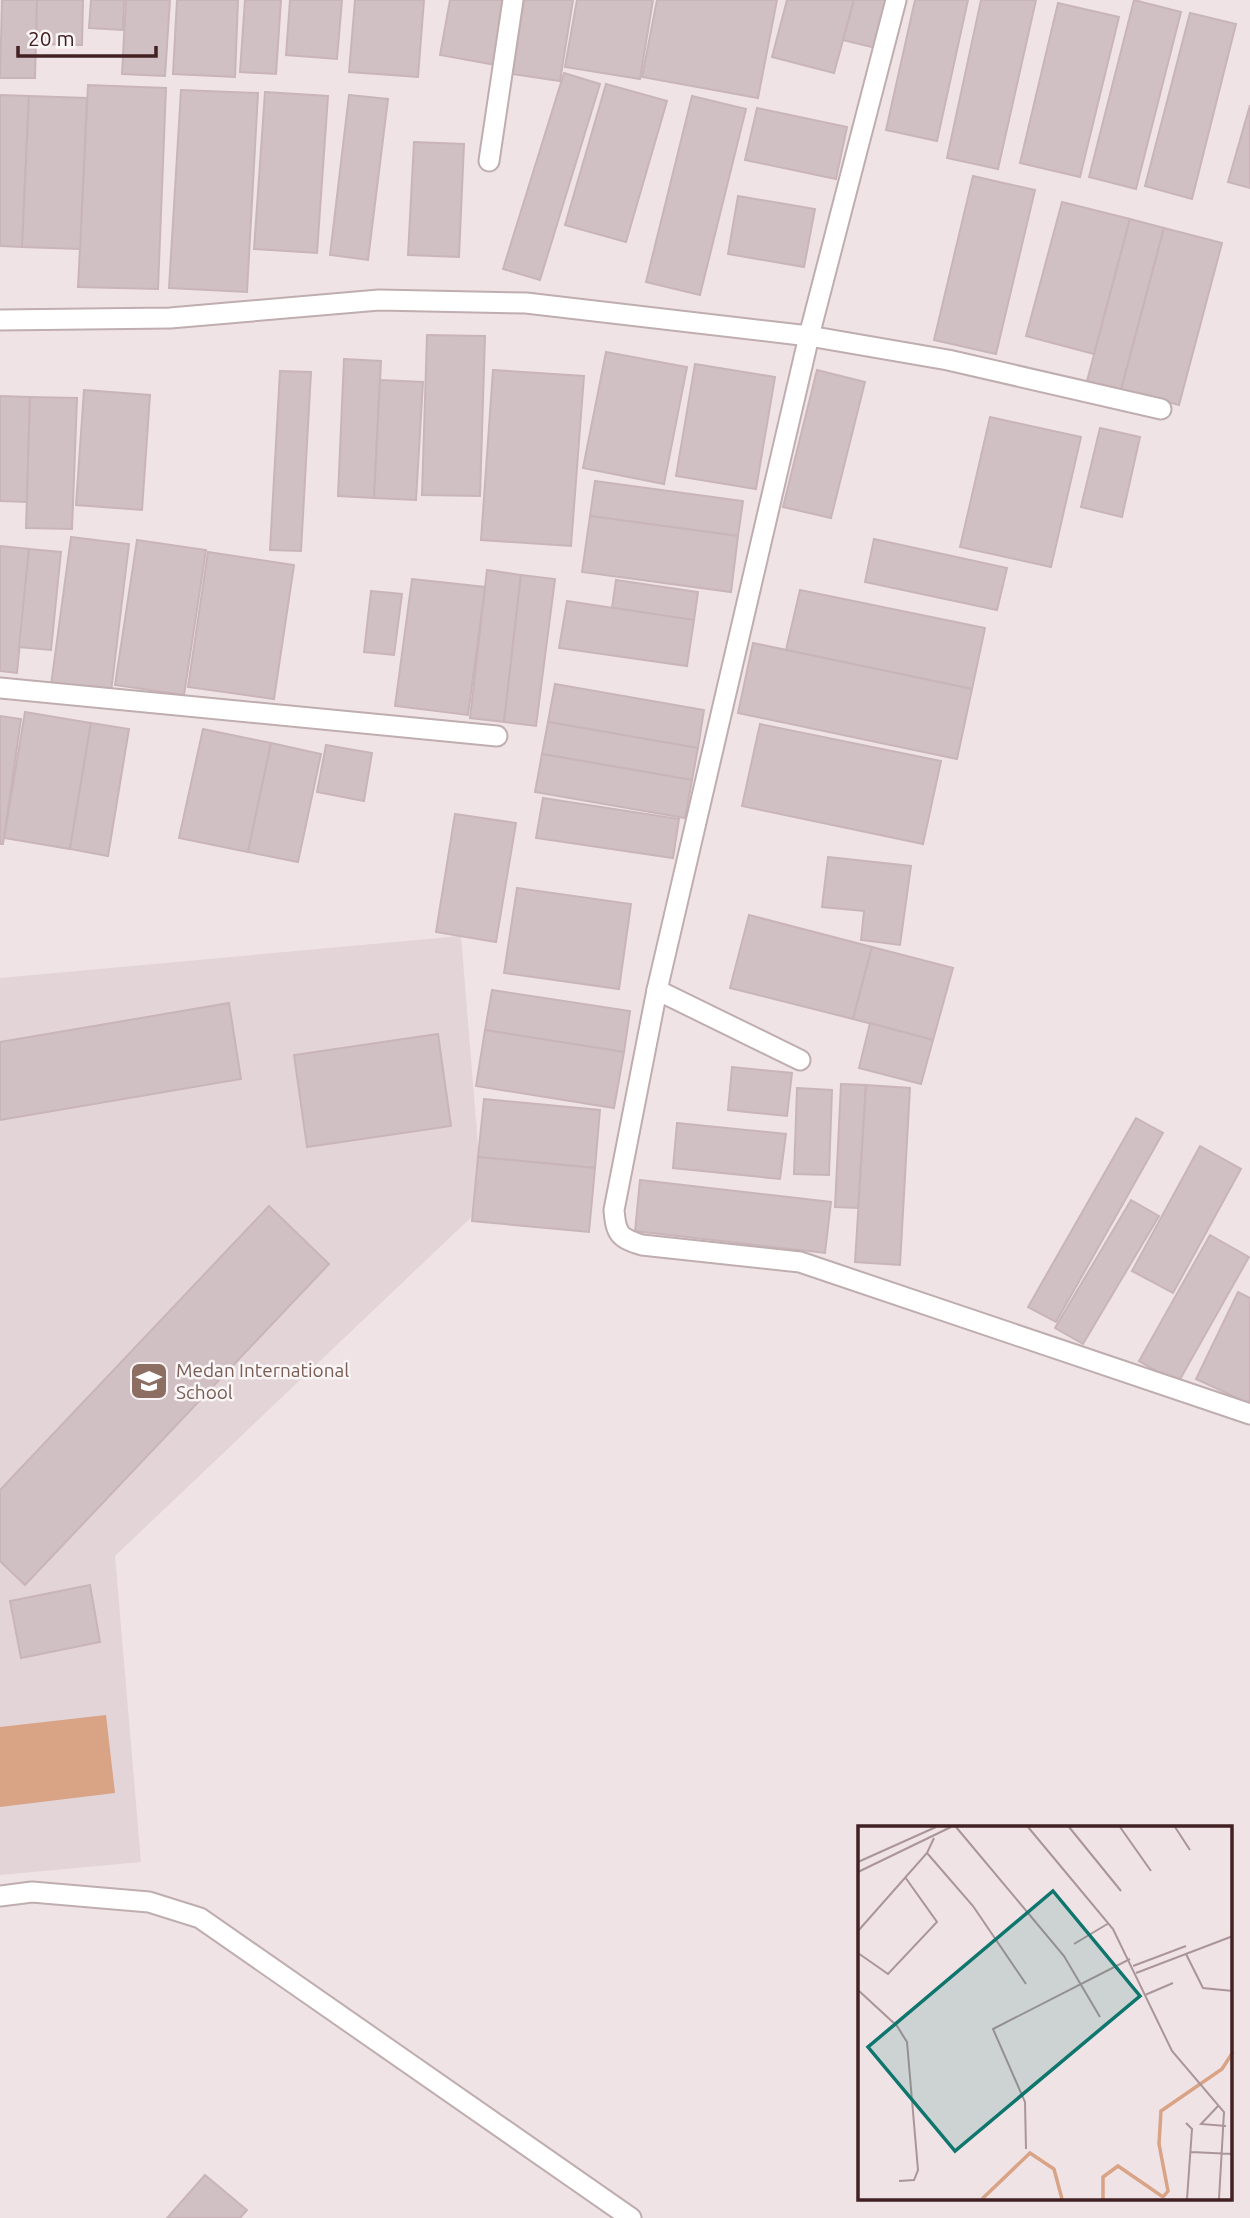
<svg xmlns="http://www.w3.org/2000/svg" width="1250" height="2218" viewBox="0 0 1250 2218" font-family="Ubuntu,sans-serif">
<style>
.built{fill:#e3d4d8}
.water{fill:#d9a386}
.building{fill:#d0bfc3;stroke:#c9b5b9;stroke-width:2}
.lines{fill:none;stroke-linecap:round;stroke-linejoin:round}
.service-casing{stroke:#bfadaf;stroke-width:23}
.minor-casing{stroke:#bfadaf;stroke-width:23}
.service{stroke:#fff;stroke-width:19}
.minor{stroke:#fff;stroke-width:19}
.labels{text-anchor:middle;stroke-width:5;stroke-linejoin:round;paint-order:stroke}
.education-label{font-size:19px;fill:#785e54;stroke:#faf5f6;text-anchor:start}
.inset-river{fill:none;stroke:#d9a386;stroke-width:3.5}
.inset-road{fill:none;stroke:#aa9598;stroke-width:2}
.view{fill:#0f766e;fill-opacity:0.15;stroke:#0f766e;stroke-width:3.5}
.inset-edge{fill:none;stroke:#422123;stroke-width:3.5}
</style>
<rect width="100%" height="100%" fill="#efe3e6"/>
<polygon class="built" points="461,936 483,1206 115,1556 141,1862 0,1875 0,978"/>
<polygon class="water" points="106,1715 115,1793 0,1807 0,1727"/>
<g class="building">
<polygon points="2,0 37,0 35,78 0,78"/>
<polygon points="37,0 83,0 82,45 36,44"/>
<polygon points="91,0 124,0 123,30 89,28"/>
<polygon points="126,0 170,0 165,76 122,74"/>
<polygon points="177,0 238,0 235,77 173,74"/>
<polygon points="245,0 281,0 276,74 240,72"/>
<polygon points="290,0 342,0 337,59 286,55"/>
<polygon points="355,0 424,0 418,77 349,72"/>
<polygon points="450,0 509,0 496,65 440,55"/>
<polygon points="524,0 573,0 560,81 512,74"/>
<polygon points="577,0 653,0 640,79 565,67"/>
<polygon points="657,0 777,0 758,98 642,77"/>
<polygon points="787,0 854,0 834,73 772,57"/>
<polygon points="854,0 889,0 876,48 843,40"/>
<polygon points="915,0 968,0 937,141 886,130"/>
<polygon points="981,0 1036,0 998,169 947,158"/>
<polygon points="1134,0 1181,12 1136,189 1089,177"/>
<polygon points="1058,3 1119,17 1080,177 1020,163"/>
<polygon points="1190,13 1236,24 1192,199 1145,186"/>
<polygon points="564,73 600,84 540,280 503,269"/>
<polygon points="606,84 667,101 626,242 565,225"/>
<polygon points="88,85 166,88 158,289 78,287"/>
<polygon points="181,90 258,93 247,292 169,288"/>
<polygon points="265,92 328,96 317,253 254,249"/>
<polygon points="0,95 29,96 22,247 0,246"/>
<polygon points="349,95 388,99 368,260 330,255"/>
<polygon points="29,96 87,98 80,249 22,247"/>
<polygon points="692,96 746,109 700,295 646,282"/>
<polygon points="1250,105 1250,188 1228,182"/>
<polygon points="757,108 847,127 836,179 745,160"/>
<polygon points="414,142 464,144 459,257 408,255"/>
<polygon points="973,176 1035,190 996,354 934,340"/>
<polygon points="738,196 815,209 804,267 728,254"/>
<polygon points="1062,202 1130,219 1094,354 1026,336"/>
<polygon points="1130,219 1164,228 1121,390 1087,381"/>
<polygon points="1164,228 1222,243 1179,405 1121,390"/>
<polygon points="427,335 485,336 480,496 422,495"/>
<polygon points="606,352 687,367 664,484 583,468"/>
<polygon points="344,359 381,361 374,498 338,496"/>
<polygon points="695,364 775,377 756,489 676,476"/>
<polygon points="493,370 584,376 571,546 481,540"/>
<polygon points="817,370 865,382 831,518 783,507"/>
<polygon points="280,371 311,372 301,551 270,550"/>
<polygon points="380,380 423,382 416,500 374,498"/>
<polygon points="84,390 150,395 142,510 76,505"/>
<polygon points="0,396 30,397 27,502 0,501"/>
<polygon points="30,397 77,398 72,529 26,528"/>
<polygon points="990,417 1081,437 1051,567 960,547"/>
<polygon points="1100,428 1140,437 1122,517 1081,507"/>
<polygon points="595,481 743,501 738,536 590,516"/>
<polygon points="590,516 738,536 731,592 582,572"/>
<polygon points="71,537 129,544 111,692 51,685"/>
<polygon points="874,539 1007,568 997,610 865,582"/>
<polygon points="137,540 206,550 184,695 115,685"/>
<polygon points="0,546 29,549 17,673 0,671"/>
<polygon points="29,549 61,552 51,650 19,647"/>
<polygon points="208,552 294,565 274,699 188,687"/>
<polygon points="487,570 521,575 504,722 470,718"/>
<polygon points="521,575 555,579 536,726 504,722"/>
<polygon points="412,579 485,587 468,715 395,706"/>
<polygon points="616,580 698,592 694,620 612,608"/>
<polygon points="800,590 985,628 972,689 786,650"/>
<polygon points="371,591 402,594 394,655 364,652"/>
<polygon points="567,601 694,620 687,666 559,648"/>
<polygon points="753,643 972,689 957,759 738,713"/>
<polygon points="555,684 704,710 698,748 548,722"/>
<polygon points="25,712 91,723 70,849 4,838"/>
<polygon points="0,716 21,719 3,844 0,844"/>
<polygon points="548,722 698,748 692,780 542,754"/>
<polygon points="91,723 129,729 108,856 70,849"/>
<polygon points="760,724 941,761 923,844 742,806"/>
<polygon points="203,729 271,743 248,852 179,838"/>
<polygon points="271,743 321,754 298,862 248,852"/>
<polygon points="326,745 372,753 364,801 317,792"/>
<polygon points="542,754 692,780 685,818 535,792"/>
<polygon points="543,798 679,819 673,858 536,838"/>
<polygon points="455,814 516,823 496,942 436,932"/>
<polygon points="828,857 911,866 900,945 861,940 864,911 822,907"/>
<polygon points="517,888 631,904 619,989 504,973"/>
<polygon points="749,915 872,947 853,1019 730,988"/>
<polygon points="872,947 953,968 933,1040 853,1019"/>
<polygon points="492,990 630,1011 624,1052 485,1030"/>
<polygon points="229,1003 241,1079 0,1120 0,1042"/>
<polygon points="870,1023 933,1040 921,1084 859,1068"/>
<polygon points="485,1030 624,1052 614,1108 476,1086"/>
<polygon points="438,1034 451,1126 307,1147 294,1055"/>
<polygon points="732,1067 792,1073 787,1116 728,1110"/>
<polygon points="841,1084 866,1085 858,1208 835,1207"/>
<polygon points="866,1085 910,1088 900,1265 855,1262"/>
<polygon points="797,1088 832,1090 829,1175 794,1174"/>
<polygon points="484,1099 600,1110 595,1168 478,1157"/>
<polygon points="1136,1118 1163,1133 1056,1322 1028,1307"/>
<polygon points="677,1123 786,1134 780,1179 673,1168"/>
<polygon points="1200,1146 1241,1169 1173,1293 1132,1271"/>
<polygon points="478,1157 595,1168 589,1232 472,1221"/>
<polygon points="640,1180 831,1202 825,1253 635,1231"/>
<polygon points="1131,1200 1159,1216 1083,1344 1055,1328"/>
<polygon points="269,1206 329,1264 25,1585 0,1561 0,1490"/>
<polygon points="1210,1235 1249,1257 1178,1383 1139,1361"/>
<polygon points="1238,1292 1250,1298 1250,1399 1248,1403 1196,1379"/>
<polygon points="90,1585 100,1642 21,1658 10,1601"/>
<polygon points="205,2175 247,2210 240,2218 167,2218"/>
</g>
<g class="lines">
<defs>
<g id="service">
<polyline points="489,161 513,0"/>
<polyline points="657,990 800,1060"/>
</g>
<g id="minor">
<path d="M896,0L809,336L657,990L614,1210C616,1234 619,1238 642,1245L800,1262L1250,1414"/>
<polyline points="0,320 170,318 379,300 526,303 809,336 948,360 1161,409"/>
<polyline points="0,688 497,736"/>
<polyline points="0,1896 32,1892 149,1902 200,1918 631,2218"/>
</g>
</defs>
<use href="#service" class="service-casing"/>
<use href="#minor" class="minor-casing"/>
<use href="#service" class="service"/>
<use href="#minor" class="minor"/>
</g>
<defs>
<symbol id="school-square" viewBox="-11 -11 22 22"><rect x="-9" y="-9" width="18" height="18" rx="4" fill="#8d6e63" stroke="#faf5f6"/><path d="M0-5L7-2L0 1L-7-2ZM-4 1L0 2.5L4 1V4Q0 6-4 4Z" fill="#fff"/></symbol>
</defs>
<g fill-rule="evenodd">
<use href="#school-square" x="127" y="1359" width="44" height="44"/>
</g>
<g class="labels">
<g class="education-label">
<text x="176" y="1377">Medan International<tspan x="176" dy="22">School</tspan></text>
</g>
</g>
<g transform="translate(858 1826)">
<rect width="374" height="374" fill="#efe3e6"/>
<path class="inset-river" d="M124,373L172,327L196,343L204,373M245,373V351L260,340L305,371L310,365L301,318L303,285L364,243L375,226"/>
<path class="inset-road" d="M98,1L206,130L242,191M170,1L255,103L314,225L366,286L361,373M211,1L263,65M262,1L293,45M317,1L332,24M69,27L115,80L168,158M0,36L78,1M0,46L93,1M0,105L69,27L76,12M216,118L251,97M0,127L30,148L79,96L47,51M328,128L345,162L375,165M275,140L328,120M278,147L375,110M0,164L39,200L49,216L60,344L56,354L41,355M287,169L315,157M361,279L343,298L368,300M328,297L334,303L329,373M168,323L167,276L135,203L272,133M333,326L375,328"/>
<path class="view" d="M195,65L282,170L97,325L10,221Z"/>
<rect width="374" height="374" class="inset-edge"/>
</g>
<path d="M18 46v10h138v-10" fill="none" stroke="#422123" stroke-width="3.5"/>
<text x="28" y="46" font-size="21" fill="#422123" stroke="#faf5f6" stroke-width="5" paint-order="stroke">20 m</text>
</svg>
